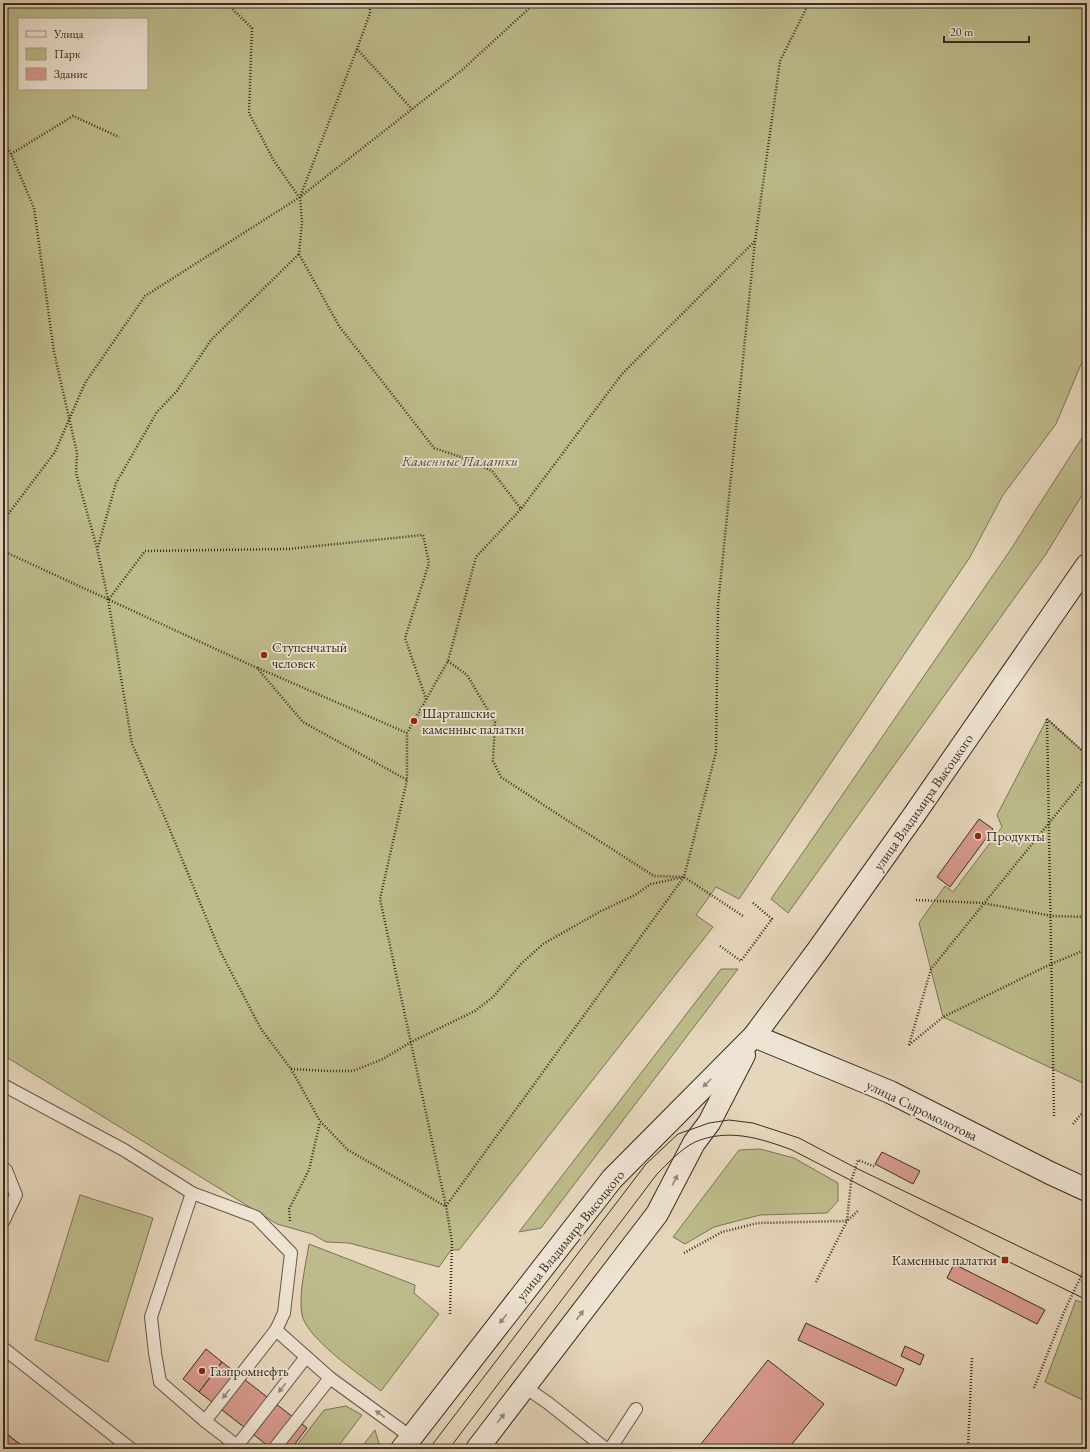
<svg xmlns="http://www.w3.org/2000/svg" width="1090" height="1452" viewBox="0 0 1090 1452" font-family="'EB Garamond',serif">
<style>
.green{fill:#bdbb8b;stroke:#7a7458;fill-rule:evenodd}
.building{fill:#d89a8f;stroke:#362e24}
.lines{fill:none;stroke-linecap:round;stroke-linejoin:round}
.lane-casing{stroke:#62584a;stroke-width:14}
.secondary-casing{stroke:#362e24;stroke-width:24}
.path{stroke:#362e24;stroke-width:2.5;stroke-dasharray:1 2;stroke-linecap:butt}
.lane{stroke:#efe4d3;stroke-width:12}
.secondary{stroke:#efe4d3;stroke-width:22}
.tram{stroke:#362e24;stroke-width:1}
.oneway{fill:#92897c}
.poi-dot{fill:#8f2418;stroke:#efe4d3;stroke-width:1.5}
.labels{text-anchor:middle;stroke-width:3.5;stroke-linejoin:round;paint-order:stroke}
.park-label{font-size:14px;font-style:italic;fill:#514a39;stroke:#efe4d3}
.poi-label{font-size:14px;fill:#362e24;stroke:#efe4d3;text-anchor:start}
.street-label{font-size:14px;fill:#362e24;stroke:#efe4d3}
</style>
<rect width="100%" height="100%" fill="#e6d6bb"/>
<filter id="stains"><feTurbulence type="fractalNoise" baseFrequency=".005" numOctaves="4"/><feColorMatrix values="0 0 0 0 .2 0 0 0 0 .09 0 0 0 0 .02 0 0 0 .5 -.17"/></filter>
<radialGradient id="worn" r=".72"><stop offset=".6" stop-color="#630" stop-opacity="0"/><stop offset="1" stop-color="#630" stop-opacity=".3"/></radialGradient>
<g class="green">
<path d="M3,3H1087V350L1056,424L1003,495L970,557L739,899L716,887L696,915L713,927L459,1250H451L439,1267L349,1243L326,1242L312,1234L277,1224L3,1055ZM19,19H147V89H19Z"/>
<polygon points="1087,430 1087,487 1046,554 788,913 771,899 1009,552"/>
<polygon points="1047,719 1087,755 1087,1085 943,1017 919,923 945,886 953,892 1002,827 997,815"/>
<polygon points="721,969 738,969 541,1228 519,1232"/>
<polygon points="760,1149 794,1158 838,1183 838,1201 827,1213 760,1215 714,1227 685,1244 673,1237 739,1150"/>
<polygon points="80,1195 153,1218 108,1362 35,1340"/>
<path d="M309,1244L415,1285L414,1293L439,1314L381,1391C362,1376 307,1339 302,1315C298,1295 306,1264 309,1244Z"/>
<polygon points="1076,1300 1087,1305 1087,1402 1045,1382"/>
<polygon points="346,1406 362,1415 336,1449 294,1449 324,1410"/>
<polygon points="375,1430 380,1447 379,1449 360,1449"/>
</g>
<g class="building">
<polygon points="979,819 993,829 950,887 937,877"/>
<polygon points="882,1152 920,1171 913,1184 875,1164"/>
<polygon points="954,1264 1045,1310 1037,1324 947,1278"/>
<polygon points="806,1323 904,1369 896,1386 798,1340"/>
<polygon points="905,1346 924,1355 920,1365 901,1356"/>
<polygon points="206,1349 222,1362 199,1392 183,1379"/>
<polygon points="768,1360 824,1404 788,1449 697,1449"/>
<polygon points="222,1362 307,1428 291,1449 272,1449 199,1392"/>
<polygon points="3,1431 26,1449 3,1449"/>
<polygon points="3,1431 26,1449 3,1449"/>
</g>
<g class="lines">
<defs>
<g id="lane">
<polyline points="3,1085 124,1150 192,1193 256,1217 291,1253 284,1313 276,1330 330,1378 411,1437"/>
<polyline points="3,1168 6,1170 16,1195 3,1222"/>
<polyline points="192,1193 151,1317 155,1353 160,1382 205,1421 241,1449"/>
<polyline points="3,1348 131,1449"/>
<polyline points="525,1387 548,1403 606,1449"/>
<polyline points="205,1421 276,1330"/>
<polyline points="237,1446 306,1357"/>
<polyline points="274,1449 330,1378"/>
<polyline points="610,1449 636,1409"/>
</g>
<g id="secondary">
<polyline points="754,1036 890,1092 1050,1173 1087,1190"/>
<polyline points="402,1449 612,1179 754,1036 818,950 914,815 1087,565"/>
<polyline points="477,1449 657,1214 694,1143 709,1123 744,1055"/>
</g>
</defs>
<use href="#lane" class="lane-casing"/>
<use href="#secondary" class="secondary-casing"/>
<g class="path">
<polyline points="226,3 252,28 249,113 274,161 299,197"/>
<polyline points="370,3 370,13 357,49 300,197 302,222 299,254 339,326 434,448 467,459 492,471 521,509"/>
<polyline points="357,49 412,109"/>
<polyline points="3,140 11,154 34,208 54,352 77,453 76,473 97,548 108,599 132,744 165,818 220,951 261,1029 291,1069 320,1121 348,1150 445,1206"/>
<polyline points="11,154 73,116 119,137"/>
<polyline points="3,521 55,452 85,383 145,296 300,197 462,70 535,3"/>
<polyline points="98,547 116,483 157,412 177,391 211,340 299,254"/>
<polyline points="3,551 257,668 303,722 407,780"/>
<polyline points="109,599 145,551 288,549 423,535 429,563 405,638 426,699"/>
<polyline points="448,661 467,675 495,722 493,761 501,777 562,817 654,876 684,877 743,916"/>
<polyline points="258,668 407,733"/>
<polyline points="1047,719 1054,1116"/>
<polyline points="1047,719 1087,755"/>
<polyline points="916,900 983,903 1052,916 1087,917"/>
<polyline points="720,946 741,961 772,919 752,902"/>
<polyline points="909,1045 931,969 1087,776"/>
<polyline points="909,1045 943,1017 1051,964 1087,949"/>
<polyline points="291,1069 328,1071 353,1071 383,1059 411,1042 475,1011 493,997 521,964 543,944 601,911 635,895 651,884 684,877"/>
<polyline points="1073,1124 1087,1107"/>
<polyline points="446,1206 684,877 716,752 718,605 755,241 780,61 809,3"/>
<polyline points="290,1221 289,1209 309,1170 320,1122"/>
<polyline points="684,1253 722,1232 758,1223 847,1221 859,1210"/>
<polyline points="816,1282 847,1221 851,1182 858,1160 876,1167"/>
<polyline points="450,1314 452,1242 446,1206 380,899 407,780 407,733 448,661 476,557 521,509 622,374 755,241"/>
<polyline points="1034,1388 1064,1312 1085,1268"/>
<polyline points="968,1449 972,1357"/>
</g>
<use href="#lane" class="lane"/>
<use href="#secondary" class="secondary"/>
<g class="tram">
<polyline points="429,1449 646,1164 678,1134 709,1123 729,1120 753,1123 799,1138 856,1168 1087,1279"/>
<path d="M449,1449L657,1174C668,1163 681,1149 695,1142C728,1128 760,1138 792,1150L1005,1260L1087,1300"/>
</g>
</g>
<defs><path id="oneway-solid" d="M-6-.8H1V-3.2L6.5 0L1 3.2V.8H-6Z"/></defs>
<g class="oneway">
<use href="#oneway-solid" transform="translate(707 1083) rotate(135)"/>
<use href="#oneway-solid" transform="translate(675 1180) rotate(-62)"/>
<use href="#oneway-solid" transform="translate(580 1315) rotate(-53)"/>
<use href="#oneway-solid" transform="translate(503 1319) rotate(128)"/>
<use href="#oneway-solid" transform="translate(282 1388) rotate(128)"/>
<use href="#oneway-solid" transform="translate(226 1394) rotate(128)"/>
<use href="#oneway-solid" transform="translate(380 1414) rotate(-143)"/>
<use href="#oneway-solid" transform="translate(501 1418) rotate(-52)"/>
</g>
<g class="poi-dot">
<circle cx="264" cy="655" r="4"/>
<circle cx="414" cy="721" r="4"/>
<circle cx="978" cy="836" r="4"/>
<rect x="1001" y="1256" width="8" height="8" rx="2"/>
<circle cx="202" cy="1371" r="4"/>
</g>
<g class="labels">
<g class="park-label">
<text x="460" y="466">Каменные Палатки</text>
</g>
<g class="poi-label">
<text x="272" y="652">Ступенчатый<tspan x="272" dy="16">человек</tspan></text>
<text x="422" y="718">Шарташские<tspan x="422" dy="16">каменные палатки</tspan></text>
<text x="986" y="841">Продукты</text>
<text x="997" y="1265" text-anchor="end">Каменные палатки</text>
<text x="210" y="1376">Газпромнефть</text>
</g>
<g class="street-label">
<text transform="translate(923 802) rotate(-55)" y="5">улица Владимира Высоцкого</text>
<text transform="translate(922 1110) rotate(26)" y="5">улица Сыромолотова</text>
<text transform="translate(570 1235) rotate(-51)" y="5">улица Владимира Высоцкого</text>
</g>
</g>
<rect width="1090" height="1452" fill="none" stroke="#e6d6bb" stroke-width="16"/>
<rect x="4" y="4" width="1082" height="1444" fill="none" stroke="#362e24" stroke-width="2"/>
<rect x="8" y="8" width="1074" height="1436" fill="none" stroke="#362e24"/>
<rect x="18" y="18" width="130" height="72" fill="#efe4d3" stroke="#a59b8d"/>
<rect x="26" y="31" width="20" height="6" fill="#efe4d3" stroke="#a59b8d"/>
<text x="54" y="38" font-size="12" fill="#362e24">Улица</text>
<rect x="26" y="48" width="20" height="12" fill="#bdbb8b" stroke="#a59b8d"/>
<text x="54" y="58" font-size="12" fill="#362e24">Парк</text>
<rect x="26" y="68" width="20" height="12" fill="#d89a8f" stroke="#a59b8d"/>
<text x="54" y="78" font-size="12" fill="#362e24">Здание</text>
<path d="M944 36v6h85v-6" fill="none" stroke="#362e24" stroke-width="2"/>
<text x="950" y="36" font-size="12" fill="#362e24" stroke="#efe4d3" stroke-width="3" paint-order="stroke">20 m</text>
<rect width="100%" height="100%" filter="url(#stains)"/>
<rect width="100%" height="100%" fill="url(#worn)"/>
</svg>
